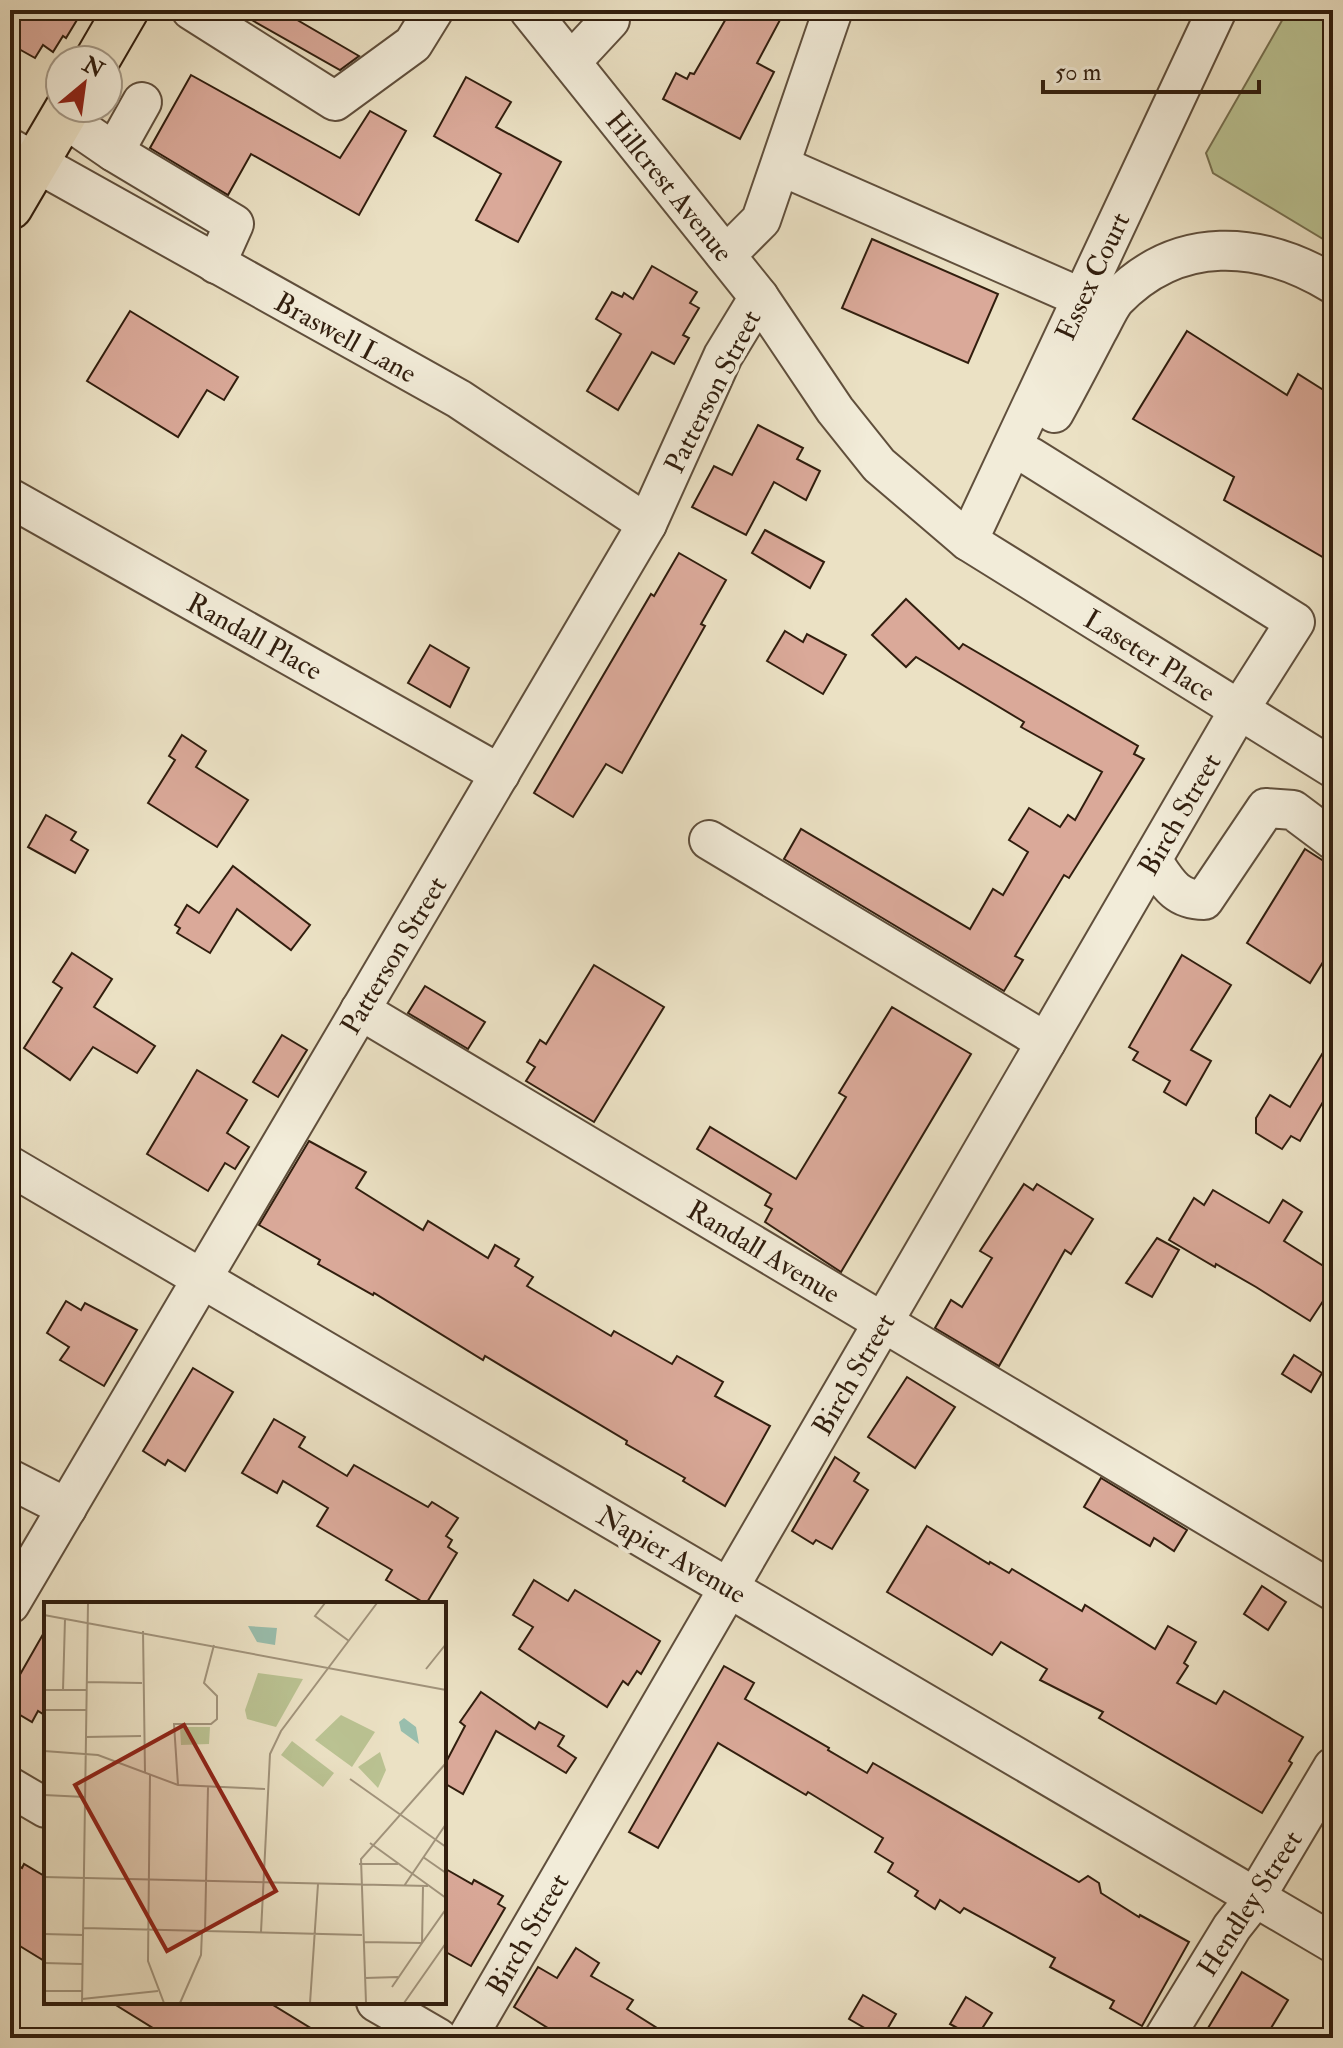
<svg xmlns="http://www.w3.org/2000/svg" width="1343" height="2048" viewBox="0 0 1343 2048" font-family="'IM FELL Double Pica',serif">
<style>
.green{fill:#bac292;stroke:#767050;stroke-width:2}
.building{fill:#daa999;stroke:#311e0e;stroke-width:2}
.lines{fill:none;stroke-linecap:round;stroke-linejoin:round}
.minor-casing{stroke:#604f3c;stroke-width:42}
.major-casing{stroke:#311e0e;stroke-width:48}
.minor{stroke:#f2ecd9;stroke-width:38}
.major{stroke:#ebe1c4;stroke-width:44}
.labels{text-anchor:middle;stroke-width:8;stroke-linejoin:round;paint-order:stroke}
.street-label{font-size:28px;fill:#311e0e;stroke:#f2ecd9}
.inset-road{fill:none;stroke:#a1937b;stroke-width:2}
.view{fill:#8f2418;fill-opacity:0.15;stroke:#8f2418;stroke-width:4}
.inset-edge{fill:none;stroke:#311e0e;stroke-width:4}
</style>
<rect width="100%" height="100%" fill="#ebe1c4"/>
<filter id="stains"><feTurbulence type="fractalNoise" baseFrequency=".0025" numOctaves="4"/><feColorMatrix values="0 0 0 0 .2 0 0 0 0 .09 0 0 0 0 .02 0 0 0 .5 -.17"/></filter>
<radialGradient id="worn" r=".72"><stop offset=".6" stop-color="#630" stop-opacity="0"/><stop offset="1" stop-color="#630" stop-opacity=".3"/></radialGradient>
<polygon class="green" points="1288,10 1310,10 1333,23 1333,245 1213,173 1206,153"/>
<g class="building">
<polygon points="19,10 83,10 66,38 63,36 53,52 43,45 35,58 10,44 10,25"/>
<polygon points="234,10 280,10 359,56 340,70"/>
<polygon points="731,10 761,10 780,20 757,63 774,72 740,139 663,99 676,73 687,79 690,73 694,74"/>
<polygon points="191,75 340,158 370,111 406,131 359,215 251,154 228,195 150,148"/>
<polygon points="466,77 511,102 496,127 561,162 518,242 476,220 501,174 434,136"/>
<polygon points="872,239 998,294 968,363 842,308"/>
<polygon points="652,266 697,292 690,303 699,308 683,335 689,338 674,364 652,352 618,410 587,391 621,334 596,319 612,292 622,297 624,293 633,299"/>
<polygon points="130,311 238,377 224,400 207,390 178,437 87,381"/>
<polygon points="1187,331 1287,395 1298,374 1333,396 1333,563 1224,500 1234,477 1133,419"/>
<polygon points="758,425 803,448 797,459 820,471 806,500 774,482 746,535 692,507 714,466 732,475"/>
<polygon points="765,530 824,562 810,588 752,553"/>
<polygon points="679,553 726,580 701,624 705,626 622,773 606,764 573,817 534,793 651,594 654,596"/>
<polygon points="906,599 959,649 963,644 1138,746 1134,754 1144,759 1069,878 1064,875 1015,956 1023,960 1004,991 784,859 801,829 970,929 993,889 1003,895 1028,852 1009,840 1029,808 1060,827 1068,815 1075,820 1102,772 1021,727 1024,722 916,657 906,667 872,635"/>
<polygon points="785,631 803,642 807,634 846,655 823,694 767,661"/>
<polygon points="430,645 469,668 450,707 408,683"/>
<polygon points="182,735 206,751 196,767 248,800 217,847 148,803 175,760 169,756"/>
<polygon points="46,815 76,832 71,840 88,850 75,873 28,847"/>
<polygon points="1305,849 1333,867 1333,946 1310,983 1247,943"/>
<polygon points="233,866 310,925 291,950 237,909 210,953 177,933 180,928 175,925 187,905 199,913"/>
<polygon points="72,953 112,979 94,1007 155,1046 137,1073 93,1047 70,1080 24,1048 62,988 53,982"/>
<polygon points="1182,955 1231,985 1191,1050 1211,1061 1186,1105 1164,1092 1170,1081 1133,1060 1138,1052 1129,1047"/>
<polygon points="594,965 664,1007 594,1122 526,1081 535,1067 527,1062 540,1040 546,1044"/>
<polygon points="425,986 485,1022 468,1049 408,1013"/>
<polygon points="892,1007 971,1054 841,1272 765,1222 772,1209 765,1205 771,1194 697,1149 710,1127 796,1179 846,1097 839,1093"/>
<polygon points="282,1035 307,1050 278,1097 253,1082"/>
<polygon points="1333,1036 1333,1085 1300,1141 1291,1136 1282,1149 1256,1133 1256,1118 1270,1095 1290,1107"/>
<polygon points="197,1070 247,1100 227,1133 249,1147 235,1169 225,1163 208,1191 147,1154"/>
<polygon points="309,1141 366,1172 356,1188 423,1230 428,1221 488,1258 495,1245 519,1259 515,1266 533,1277 527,1286 611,1336 614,1331 672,1364 677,1356 723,1382 715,1396 770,1426 725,1506 683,1481 685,1478 626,1444 627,1441 485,1356 483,1360 374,1293 373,1295 318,1264 320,1260 259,1225"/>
<polygon points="1024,1184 1033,1190 1037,1184 1093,1219 1071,1254 1065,1250 999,1366 935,1328 951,1300 962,1307 992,1258 980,1251"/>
<polygon points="1213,1190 1269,1223 1283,1200 1302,1212 1284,1241 1333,1272 1333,1286 1310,1321 1256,1287 1216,1264 1215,1267 1169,1240 1194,1198 1204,1205"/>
<polygon points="1157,1238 1179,1250 1152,1297 1126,1283"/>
<polygon points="66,1301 81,1310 85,1303 137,1330 104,1386 60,1360 69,1347 47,1333"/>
<polygon points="1294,1355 1322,1373 1311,1392 1282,1374"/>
<polygon points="193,1368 233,1392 185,1471 168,1460 165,1465 143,1451"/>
<polygon points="907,1377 955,1407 915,1468 868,1437"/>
<polygon points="274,1419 305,1437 299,1447 347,1476 354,1465 428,1507 432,1502 458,1518 446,1536 452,1540 448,1547 457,1553 426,1604 386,1580 392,1570 317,1526 328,1508 283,1481 277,1493 242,1473"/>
<polygon points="835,1457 859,1473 854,1481 868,1490 832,1549 816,1540 813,1544 792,1531"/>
<polygon points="1101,1478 1187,1530 1174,1551 1154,1538 1150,1546 1084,1507"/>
<polygon points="927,1526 989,1564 990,1562 1009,1573 1012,1569 1082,1611 1085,1605 1155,1649 1168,1626 1196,1642 1184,1663 1188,1666 1177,1683 1216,1704 1224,1691 1303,1737 1289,1761 1292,1763 1262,1813 1099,1718 1103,1712 1040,1680 1047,1669 1001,1642 992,1655 887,1592"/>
<polygon points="534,1580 568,1601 575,1590 660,1641 641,1674 637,1671 628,1685 623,1681 607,1707 519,1649 533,1627 513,1615"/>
<polygon points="1262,1586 1286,1602 1268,1630 1244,1614"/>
<polygon points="46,1629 46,1716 38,1711 32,1722 10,1709 10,1692"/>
<polygon points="724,1666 754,1683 745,1699 829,1748 828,1750 867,1773 873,1763 1079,1882 1088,1876 1099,1883 1101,1893 1139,1917 1140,1915 1189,1942 1142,2026 1110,2008 1114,2001 1050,1967 1055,1958 964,1908 960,1913 940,1900 935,1909 915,1896 918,1891 888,1872 893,1863 875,1852 883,1838 808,1792 806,1795 718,1743 658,1848 629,1832"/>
<polygon points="481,1692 535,1729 539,1722 564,1736 558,1746 576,1758 566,1773 496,1731 463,1794 444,1783 444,1766 465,1726 460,1722"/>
<polygon points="10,1860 22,1868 24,1864 46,1877 46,1962 10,1940"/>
<polygon points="444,1868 472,1884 474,1880 503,1896 498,1904 505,1908 471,1966 444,1951"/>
<polygon points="576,1948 599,1963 591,1976 633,2000 627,2009 673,2038 564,2038 514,2007 538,1967 557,1978"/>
<polygon points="1242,1972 1288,2000 1265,2038 1202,2038"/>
<polygon points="863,1995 896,2014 882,2038 849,2019"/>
<polygon points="966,1997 992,2013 976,2038 950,2024"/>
<polygon points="111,2002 268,2002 327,2038 169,2038"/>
</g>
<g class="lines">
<defs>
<g id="minor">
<polyline points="191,10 335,101 413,44 434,10"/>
<polyline points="529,10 759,297 835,410 879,465 968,541 1333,768"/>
<polyline points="571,62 610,20 600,10"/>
<polyline points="63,117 114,152 234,224 216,264"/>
<polyline points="10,148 459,399 647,524"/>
<polyline points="114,152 142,102"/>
<polyline points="781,166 1082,298"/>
<polyline points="724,253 739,242 761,220 833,10"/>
<path d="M1054,413C1069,386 1083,359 1097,332C1103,322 1108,309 1115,300C1178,234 1260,240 1333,284"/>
<polyline points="10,498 500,774"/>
<polyline points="968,541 1217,10"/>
<polyline points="709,840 1046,1042"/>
<path d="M1152,860C1167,882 1175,900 1204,900L1266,808L1293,810L1333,840"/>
<polyline points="360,1010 1333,1591"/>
<polyline points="10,1166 1333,1943"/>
<polyline points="10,1479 67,1508"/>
<polyline points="10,1604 647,524 723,356 759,297"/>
<polyline points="10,1787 46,1808"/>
<polyline points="376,2002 438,2038"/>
<polyline points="467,2038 1239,710 1295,622 1031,457"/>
<polyline points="1164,2038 1232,1927 1255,1898 1333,1767"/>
</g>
<g id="major">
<polyline points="97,60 126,10"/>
<polyline points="10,207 68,108"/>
</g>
</defs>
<use href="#minor" class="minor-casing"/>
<use href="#major" class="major-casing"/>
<use href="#minor" class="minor"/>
<use href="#major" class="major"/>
</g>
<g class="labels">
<g class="street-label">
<text transform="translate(670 186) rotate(51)" y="10">Hillcrest Avenue</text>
<text transform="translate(1092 276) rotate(-65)" y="10">Essex Court</text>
<text transform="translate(346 337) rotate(29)" y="10">Braswell Lane</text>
<text transform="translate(712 391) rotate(-63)" y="10">Patterson Street</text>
<text transform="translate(255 636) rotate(29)" y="10">Randall Place</text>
<text transform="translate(1150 655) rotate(32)" y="10">Laseter Place</text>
<text transform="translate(1179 814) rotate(-60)" y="10">Birch Street</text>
<text transform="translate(393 955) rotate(-59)" y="10">Patterson Street</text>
<text transform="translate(764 1251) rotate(31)" y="10">Randall Avenue</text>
<text transform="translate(853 1374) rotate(-60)" y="10">Birch Street</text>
<text transform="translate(672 1554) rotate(30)" y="10">Napier Avenue</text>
<text transform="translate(1249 1903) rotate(-57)" y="10">Hendley Street</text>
<text transform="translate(527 1934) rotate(-60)" y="10">Birch Street</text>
</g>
</g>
<g transform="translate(44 1602)">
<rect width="402" height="402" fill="#ebe1c4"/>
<path d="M214,71L259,77L232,125L203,117L201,108ZM297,113L331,130L308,165L271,138ZM136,125H166L165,142L137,143ZM248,139L290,171L279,185L237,153ZM336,150L342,168L334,186L314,165Z" fill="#bac292"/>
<path d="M204,24L233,26L231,43L213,40ZM360,116L372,125L375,142L357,129L355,120Z" fill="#99bead"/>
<path class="inset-road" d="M281,1L271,14L305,39M0,13L402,88M99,29L101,171M382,67L402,42M43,80L98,81M0,88H43M19,88L21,17M0,108H42M42,135L97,134M0,149L54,153L134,183L221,187M106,173L104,359L120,401M306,177L402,245M134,183L130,122H167L173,117V94L160,81L170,43M0,193L41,195M326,241L402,296M379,255L402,271M315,262H354M0,275L384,284M360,284L402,222M40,326L318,333M161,329L164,185M217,330L226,152L237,129L333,1M0,332L39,333M319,340L378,341L402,307M0,361L38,362M321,376L354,375M348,385L378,341L379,284M0,389H38M38,397L114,389M38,401L44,1M136,401L157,353L158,329M266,401L274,282M322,401L317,257L402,161M360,401L402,341"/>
<path class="view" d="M140,123L232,289L123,349L31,183Z"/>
<rect width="402" height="402" class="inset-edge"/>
</g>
<rect width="1343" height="2048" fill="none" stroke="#ebe1c4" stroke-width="40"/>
<rect x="12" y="12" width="1319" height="2024" fill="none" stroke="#311e0e" stroke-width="4"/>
<rect x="20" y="20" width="1303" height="2008" fill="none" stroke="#311e0e" stroke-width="2"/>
<g transform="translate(84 84) rotate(29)"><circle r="38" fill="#f2ecd9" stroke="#a59a88" stroke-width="2"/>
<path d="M0-6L14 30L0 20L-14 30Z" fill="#8f2418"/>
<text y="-12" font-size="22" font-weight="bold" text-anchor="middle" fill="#311e0e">N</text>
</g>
<path d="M1043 80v12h216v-12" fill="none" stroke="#311e0e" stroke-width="4"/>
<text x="1055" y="80" font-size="24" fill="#311e0e" stroke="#f2ecd9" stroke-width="6" paint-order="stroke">50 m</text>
<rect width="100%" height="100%" filter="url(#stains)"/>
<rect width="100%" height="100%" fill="url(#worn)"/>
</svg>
